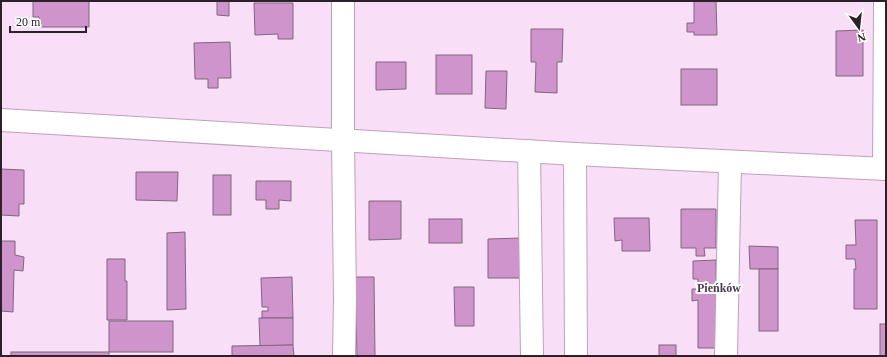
<svg xmlns="http://www.w3.org/2000/svg" width="887" height="357" viewBox="0 0 887 357" font-family="'Times New Roman',serif">
<style>
.building{fill:#cf94cc;stroke:#7f667d}
.lines{fill:none;stroke-linecap:round;stroke-linejoin:round}
.minor-casing{stroke:#bda2bb;stroke-width:24}
.minor{stroke:#fff;stroke-width:22}
.labels{text-anchor:middle;stroke-width:4;stroke-linejoin:round;paint-order:stroke}
.quarter-label{font-size:12px;font-weight:bold;fill:#4d374c;stroke:#fff}
</style>
<rect width="100%" height="100%" fill="#f9def7"/>
<g class="building">
<polygon points="33,1 89,1 89,27 39,27 39,17 33,17"/>
<polygon points="217,1 229,1 229,16 217,15"/>
<polygon points="694,1 716,1 717,35 694,35 694,32 687,32 687,23 694,23"/>
<polygon points="254,3 293,3 293,39 278,39 278,34 255,35"/>
<polygon points="531,29 563,29 562,62 557,62 557,93 535,92 536,62 531,62"/>
<polygon points="863,30 863,76 836,76 836,31"/>
<polygon points="230,42 231,78 218,78 218,88 208,88 208,79 195,79 194,43"/>
<rect x="436" y="55" width="36" height="39"/>
<polygon points="376,62 406,62 406,89 376,90"/>
<rect x="681" y="69" width="36" height="36"/>
<polygon points="486,71 507,71 506,109 485,108"/>
<polygon points="1,169 24,170 24,204 19,204 19,216 1,215"/>
<polygon points="136,172 178,172 177,201 136,200"/>
<rect x="213" y="175" width="18" height="40"/>
<polygon points="256,181 291,181 291,201 279,200 279,209 266,209 266,200 256,200"/>
<polygon points="369,201 401,201 401,239 369,240"/>
<polygon points="681,209 716,209 716,248 704,248 705,256 696,256 696,248 681,248"/>
<polygon points="614,218 649,218 650,251 622,251 622,240 615,241"/>
<rect x="429" y="219" width="33" height="24"/>
<polygon points="855,220 877,220 877,309 854,309 854,269 856,269 855,259 846,259 846,245 856,245"/>
<polygon points="185,232 186,309 167,310 167,233"/>
<polygon points="522,238 522,278 488,278 488,239"/>
<polygon points="1,241 15,241 15,255 24,257 23,271 14,270 13,312 1,311"/>
<polygon points="749,246 778,247 778,269 750,269"/>
<polygon points="107,259 125,259 125,281 127,281 127,320 107,320"/>
<polygon points="716,260 716,289 698,289 698,279 693,279 693,261"/>
<rect x="759" y="269" width="19" height="62"/>
<polygon points="292,277 293,318 262,318 262,311 268,311 268,307 262,307 261,278"/>
<polygon points="355,277 374,277 375,356 357,356"/>
<polygon points="454,287 474,287 474,326 455,326"/>
<polygon points="692,289 716,289 718,348 698,348 698,300 692,301"/>
<polygon points="259,318 293,318 293,345 260,346"/>
<rect x="109" y="321" width="64" height="31"/>
<rect x="880" y="324" width="6" height="32"/>
<polygon points="293,345 294,356 232,356 232,346"/>
<rect x="659" y="345" width="17" height="11"/>
<rect x="11" y="352" width="98" height="4"/>
</g>
<g class="lines">
<defs>
<g id="minor">
<polyline points="343,1 343,140 345,298 344,356"/>
<polyline points="1,120 575,154 886,169"/>
<polyline points="529,151 532,356"/>
<polyline points="575,154 576,356"/>
<polyline points="884,169 885,1"/>
<polyline points="726,356 730,162"/>
</g>
</defs>
<use href="#minor" class="minor-casing"/>
<use href="#minor" class="minor"/>
</g>
<g class="labels">
<g class="quarter-label">
<text x="719" y="292">Pieńków</text>
</g>
</g>
<rect width="887" height="357" fill="none" stroke="#2c212b" stroke-width="4"/>
<g transform="translate(859 28) rotate(165)" stroke="#ffffff" stroke-width="3" paint-order="stroke">
<path d="M0-3L7 15L0 10L-7 15Z" fill="#2c212b"/>
<text y="-6" font-size="11" font-weight="bold" text-anchor="middle" fill="#2c212b">N</text>
</g>
<path d="M10 26v6h76v-6" fill="none" stroke="#2c212b" stroke-width="2"/>
<text x="16" y="26" font-size="12" fill="#2c212b" stroke="#ffffff" stroke-width="3" paint-order="stroke">20 m</text>
</svg>
